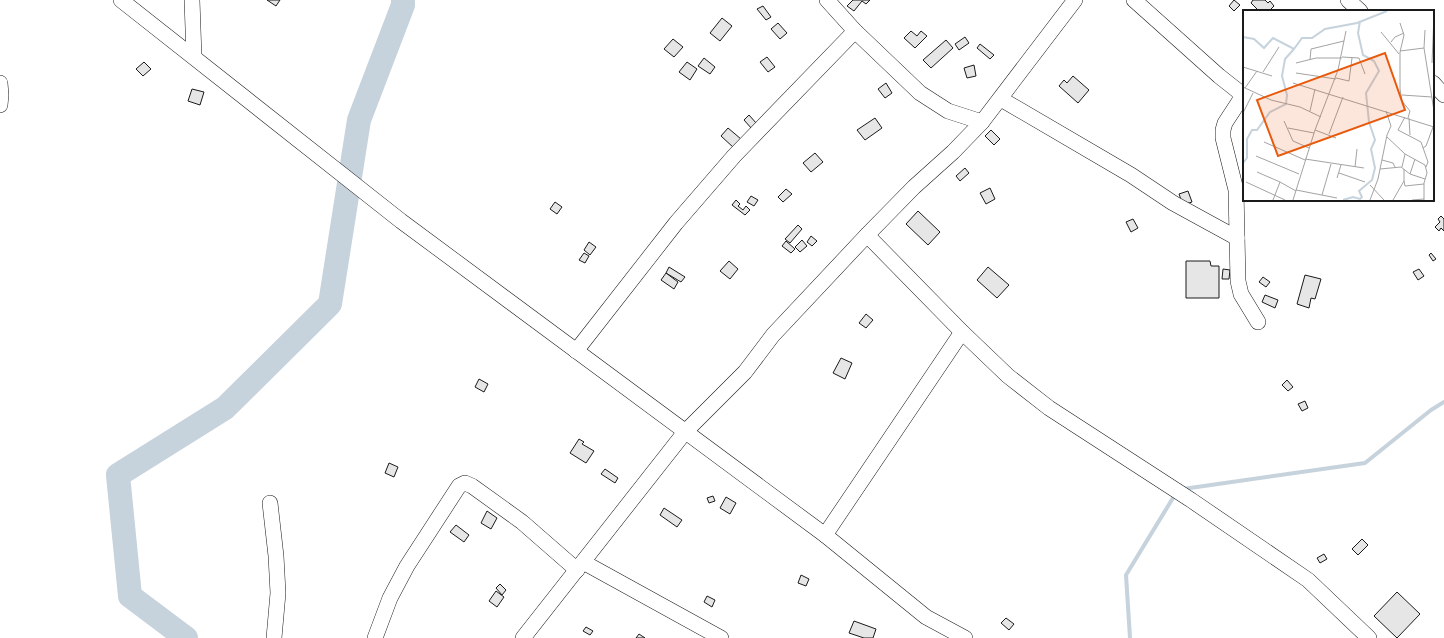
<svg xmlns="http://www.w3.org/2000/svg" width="1444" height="638" viewBox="0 0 1444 638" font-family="'Times New Roman',serif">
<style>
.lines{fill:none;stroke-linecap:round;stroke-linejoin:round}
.stream{stroke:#c6d2dc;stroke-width:4}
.river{stroke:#c6d2dc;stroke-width:24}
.building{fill:#e6e6e6;stroke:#1a1a1a}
.minor-casing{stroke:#1a1a1a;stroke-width:16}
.minor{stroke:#fff;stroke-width:15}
.inset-river{fill:none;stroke:#c6d2dc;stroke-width:2}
.inset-road{fill:none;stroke:#a3a3a3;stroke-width:1}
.view{fill:#e8590c;fill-opacity:0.15;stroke:#e8590c;stroke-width:2}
.inset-edge{fill:none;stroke:#1a1a1a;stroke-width:2}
</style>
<rect width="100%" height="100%" fill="#fff"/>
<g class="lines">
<g class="stream">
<polyline points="1183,489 1365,463 1431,410 1444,402"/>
<polyline points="1130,638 1126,575 1176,493"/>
</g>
<polyline class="river" points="186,638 130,596 118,475 225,408 330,304 359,120 403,5 403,0"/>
</g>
<g class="building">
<polygon points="267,0 280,0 276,6"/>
<polygon points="853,0 870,0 866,4 862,1 854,11 847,6"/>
<polygon points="1234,0 1240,5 1234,11 1229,6"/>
<polygon points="1253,0 1265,0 1268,3 1270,1 1274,6 1269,11 1259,11 1251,3"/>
<polygon points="763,6 771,17 766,20 757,9"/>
<polygon points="722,18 732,26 720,41 710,33"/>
<polygon points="778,23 787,33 780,39 771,29"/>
<polygon points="911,31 917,36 921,31 927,36 915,48 904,38"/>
<polygon points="965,37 969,43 959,50 955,44"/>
<polygon points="673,39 683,47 674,57 664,49"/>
<polygon points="946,40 953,48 931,68 923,60"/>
<polygon points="980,44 994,55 990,59 977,48"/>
<polygon points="767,57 775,67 768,72 760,62"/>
<polygon points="704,58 715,67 710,74 698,66"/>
<polygon points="144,62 151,69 143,76 136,69"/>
<polygon points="687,62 697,69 690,80 679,72"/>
<polygon points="974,65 976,76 967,78 964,68"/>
<polygon points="1073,76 1089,90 1078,103 1059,86 1064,80 1067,83"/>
<polygon points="886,83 892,93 885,98 878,89"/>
<polygon points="192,89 204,92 200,105 188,101"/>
<polygon points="749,115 757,124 752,129 744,120"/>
<polygon points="875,118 882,128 865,140 857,130"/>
<polygon points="728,128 741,139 734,148 721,136"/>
<polygon points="991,130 1000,139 994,145 985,136"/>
<polygon points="815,153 823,162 811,172 803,163"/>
<polygon points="965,168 969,173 960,181 956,176"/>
<polygon points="990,188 995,199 986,204 980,193"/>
<polygon points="786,189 792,194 783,202 778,197"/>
<polygon points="1188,191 1192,202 1183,205 1179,194"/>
<polygon points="751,196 758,200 754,206 747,202"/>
<polygon points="736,200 740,204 738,206 743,210 746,206 750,210 745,215 732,205"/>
<polygon points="555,202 562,207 557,214 550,209"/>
<polygon points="918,211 940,232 928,245 906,224"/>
<polygon points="1441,216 1444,219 1444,231 1441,228 1439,231 1435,227 1440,222 1438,219"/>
<polygon points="1133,219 1138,228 1131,232 1126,222"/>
<polygon points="798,225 802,229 790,243 785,239"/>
<polygon points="811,236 817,241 812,246 807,242"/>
<polygon points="802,240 807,246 800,252 795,247"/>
<polygon points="786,241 795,249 791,253 782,246"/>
<polygon points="589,242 596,247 590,255 584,250"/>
<polygon points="584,253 589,256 585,263 579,260"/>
<polygon points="1431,253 1436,259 1433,261 1429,255"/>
<polygon points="729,261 738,269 730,279 720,271"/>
<polygon points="1186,261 1210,261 1211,266 1219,266 1219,298 1186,298"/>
<polygon points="669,267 685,277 681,282 666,273"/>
<polygon points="988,267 1009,285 997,298 977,280"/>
<polygon points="1223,269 1230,270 1229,279 1222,279"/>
<polygon points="1419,269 1424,276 1418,280 1413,272"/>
<polygon points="666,273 678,282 674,289 661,280"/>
<polygon points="1305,275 1321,279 1315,299 1311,298 1309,308 1297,304"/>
<polygon points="1263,277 1270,282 1266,287 1259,282"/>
<polygon points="1265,295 1278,300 1275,308 1262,302"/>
<polygon points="866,314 873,320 866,328 859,323"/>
<polygon points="841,358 852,363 845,379 833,373"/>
<polygon points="479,379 488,384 484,392 475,387"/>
<polygon points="1287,380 1293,387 1288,391 1282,385"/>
<polygon points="1305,401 1308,408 1302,411 1298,404"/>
<polygon points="579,439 584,442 582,444 594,451 586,463 570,453"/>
<polygon points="389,463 398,467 394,477 385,473"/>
<polygon points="605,469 618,478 615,483 601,474"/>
<polygon points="713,496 715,501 709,503 707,498"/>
<polygon points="726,497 736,503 730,514 720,508"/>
<polygon points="664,508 682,520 677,527 660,515"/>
<polygon points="487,511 497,518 491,529 481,523"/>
<polygon points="456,525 469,535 464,542 450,532"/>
<polygon points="1362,539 1368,545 1358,555 1352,549"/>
<polygon points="1324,554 1327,559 1320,563 1317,558"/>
<polygon points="801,575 809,579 806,586 798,583"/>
<polygon points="500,584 506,590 502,595 496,588"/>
<polygon points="496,591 504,597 497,607 489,601"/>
<polygon points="1397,592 1420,614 1397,638 1374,616"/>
<polygon points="707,596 715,600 712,607 704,602"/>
<polygon points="1006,618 1014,624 1009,630 1001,623"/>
<polygon points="854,621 876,629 873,638 864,638 849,633"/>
<polygon points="586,627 593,631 590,635 583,631"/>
<polygon points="639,634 645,638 636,638"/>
</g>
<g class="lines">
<defs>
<g id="minor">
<polyline points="121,0 401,221 825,535 926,617 965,638"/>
<polyline points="192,0 194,57"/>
<polyline points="827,0 855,31 920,93 948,111 982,122"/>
<polyline points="1134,0 1219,76 1238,91 1240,95 1240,100 1225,123 1223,130 1223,138 1236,190 1238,281 1241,294 1258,322"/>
<polyline points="1348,0 1360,11"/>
<polyline points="0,83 1,95 0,105"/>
<polyline points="1433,83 1444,95"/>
<polyline points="1001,99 1131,175 1173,203 1237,238"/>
<polyline points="867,235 962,332 1008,376 1049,408 1191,500 1308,580 1369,638"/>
<polyline points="576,351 676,223 734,156 855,31"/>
<polyline points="270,503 276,556 278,593 274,638"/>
<polyline points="825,535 962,332"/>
<polyline points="583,562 721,638"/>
<polyline points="375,638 390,598 407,566 459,486 465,483 472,486 522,522 577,570"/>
<polyline points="523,638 685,432 745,372 773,335 867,235 914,187 953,152 982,122 1075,0"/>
</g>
</defs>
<use href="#minor" class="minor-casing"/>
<use href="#minor" class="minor"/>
</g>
<g transform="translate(1243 10)">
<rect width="191" height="191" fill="#fff"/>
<path class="inset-river" d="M0,27L11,29L21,38L30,28L51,39L59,28H69L82,19L114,13L144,1M0,153L4,148V129L9,120H14L27,102L43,94L44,85L39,66L42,49L51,39M100,190L110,187L117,189L119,187L116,181L129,170L132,158L128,139L132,130L126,112L123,83L136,61L131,51L120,45L115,23L117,11"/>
<path class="inset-road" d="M157,13L161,25L157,42V79L159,91L167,101L165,108M182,20L181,38L191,101M138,22L156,44M148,32L152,27L161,23M157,41L181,38M99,47L116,48L122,64M67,50L68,39L101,31M53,53L73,48H99M189,53L191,5M0,57L29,66M20,62L36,37M53,63L93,69M93,68L106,71L109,48M50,73L191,117M0,77L28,90L57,97L78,107M2,78L14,61M159,85L189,87M67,101L72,79M0,103L10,83M162,107L155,120L178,132L185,152L183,157M166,108L167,125M41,111L50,131L66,138M45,118L71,123M72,120L93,128M86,124L100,87M144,127L162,144L182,155L184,163L181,173V190M21,132L62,150M180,138L183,136L190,117M13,146L56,164M62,149L121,158M139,150L150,153L152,157M112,157L114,139M159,157L162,144M137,159L158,157L167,164L182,169M14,162L37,172M96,163L122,172M167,164L172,149M94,168L98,155M161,171L162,176L181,174M3,172L42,190M127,175L141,190M53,180L94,188M79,185L88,154M30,190L37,172L53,181M50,190L72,120L95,60L103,21M127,190L135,169L144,125L148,116L143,101M150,190L161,171V159M169,190L181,189"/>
<path class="view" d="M142,43L162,100L35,146L14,90Z"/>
<rect width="191" height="191" class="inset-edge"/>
</g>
</svg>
